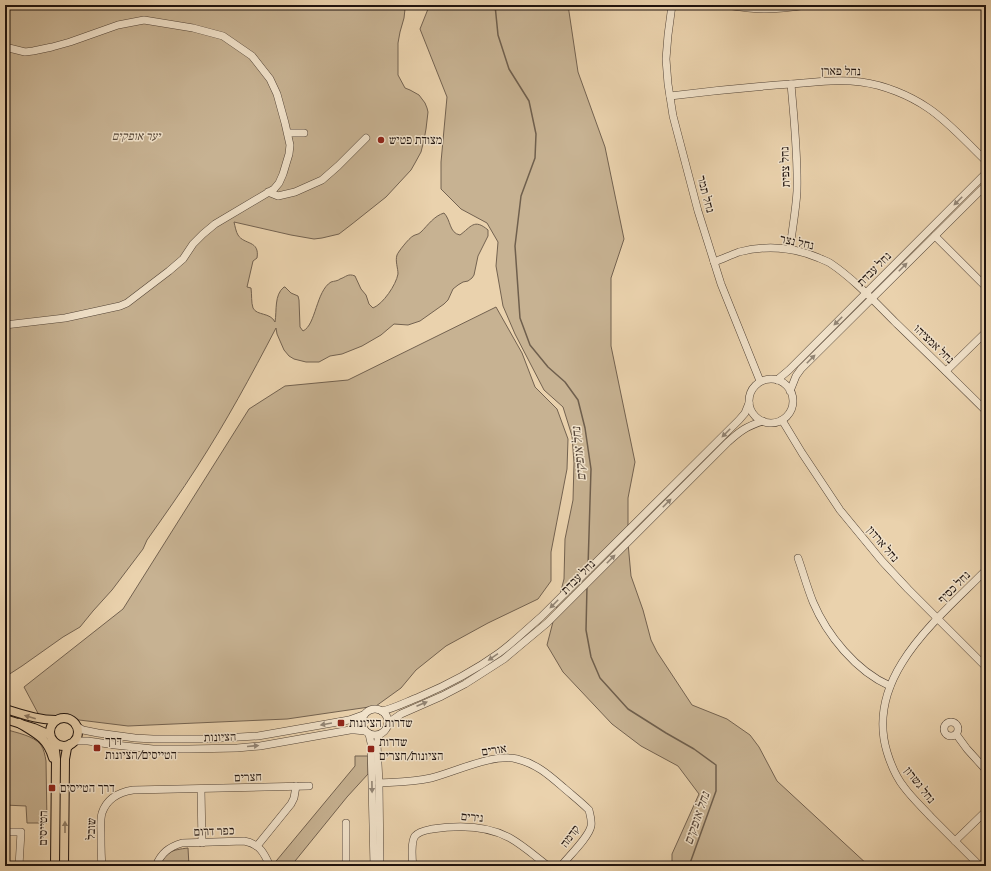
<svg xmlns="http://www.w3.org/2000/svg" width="991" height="871" viewBox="0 0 991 871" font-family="'IM FELL English','Frank Ruhl Libre',serif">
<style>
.green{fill:#c7b292;stroke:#736250}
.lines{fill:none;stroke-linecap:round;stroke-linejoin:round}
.stream{stroke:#6f5f4d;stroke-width:1.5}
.minor-casing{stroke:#524336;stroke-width:8}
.major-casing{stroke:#1f130e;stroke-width:10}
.minor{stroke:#f1e2ca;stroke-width:7}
.major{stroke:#ead2ad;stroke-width:8}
.oneway{fill:#928575}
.oneway2{fill:#8f7c65}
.poi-dot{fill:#8f2418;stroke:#f1e2ca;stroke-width:1.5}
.labels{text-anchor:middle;stroke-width:3;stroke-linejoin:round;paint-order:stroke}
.street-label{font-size:12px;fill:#1f130e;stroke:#f1e2ca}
.park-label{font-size:12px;font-style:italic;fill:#5a4b3c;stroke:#f1e2ca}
.poi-label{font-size:12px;fill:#1f130e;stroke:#f1e2ca;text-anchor:start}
.water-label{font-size:13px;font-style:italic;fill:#554538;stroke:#f1e2ca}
</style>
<rect width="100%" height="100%" fill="#ead2ad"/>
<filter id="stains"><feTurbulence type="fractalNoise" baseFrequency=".005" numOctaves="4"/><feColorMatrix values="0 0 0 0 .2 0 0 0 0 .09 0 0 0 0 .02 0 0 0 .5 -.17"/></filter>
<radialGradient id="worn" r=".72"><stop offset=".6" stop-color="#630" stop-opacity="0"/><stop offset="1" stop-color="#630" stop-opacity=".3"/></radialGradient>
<g class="green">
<path d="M5,5H411L405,9L404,18L400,32L398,43V75L405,88L410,90L419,95L425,103L427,108L428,112L426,129L424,140L421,152L415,163L411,170L386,197L352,224L339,234L322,238L314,239L291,235L234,222C235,226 236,232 238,235C244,245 260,240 257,258L253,261L247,287L251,288C252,295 251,302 253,308C257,316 270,312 275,322C277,310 274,295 284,287H285L291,293L298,296L299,300L300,327L303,331C316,325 316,291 331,282C334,281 338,281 340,279C346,277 348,273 355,276L361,289L366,295L369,304L373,308C383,304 396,285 398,274C398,268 395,261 397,255C398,252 409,238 413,236C416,234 418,235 421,232C428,225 434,216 444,213C451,220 449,233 460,235C471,227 474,218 488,230V236L478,256L474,275L472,278L468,281L463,282L458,285L453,289L448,300L444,304L420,321L408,325L394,324L381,335L362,346L342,354L330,356L319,362H306L294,359L289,356L284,350L277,334L276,328C251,376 226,422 197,467C181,492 164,516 147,540L143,549L112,590L93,611L80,627L63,637L22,666L5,677Z"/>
<polygon points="433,5 568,5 578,72 605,147 624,239 611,278 611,346 635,462 628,498 628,543 631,576 643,610 651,640 657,652 692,705 727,719 750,735 759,747 777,781 869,866 672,866 672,854 699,794 678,766 641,746 612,724 563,672 547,645 564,579 565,539 573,500 574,463 572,436 563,407 544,390 515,334 503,306 496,266 498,242 487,223 461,209 441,189 441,162 447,97 420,29 428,9"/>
<polygon points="496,307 522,353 535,387 557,409 568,439 567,469 551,552 551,581 538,599 488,623 446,646 416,670 401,688 376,706 287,719 128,726 63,718 40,717 24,687 123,609 249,409 285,386 348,380"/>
<path d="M5,729C16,733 33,735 41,745C44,750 45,755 46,761L47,823H27L26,806L5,805Z"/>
<polygon points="355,756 368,756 368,774 347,797 291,866 272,866 355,766"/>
<path d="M188,848L189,866H159C167,851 172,850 188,848Z"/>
</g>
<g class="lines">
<g class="stream">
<polyline points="495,5 498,35 509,69 529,101 536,134 535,158 521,196 515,246 520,318 530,345 548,367 565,382 578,400 585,428 591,469 588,567"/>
<polyline points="587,586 586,630 591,657 600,678 628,709 666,733 694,749 716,765 716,791 689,866"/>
</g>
<defs>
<g id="minor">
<polyline points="672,5 668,35 666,59 668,84 673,116 698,211 721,284 760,381"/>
<path d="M724,5C738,7 751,9 765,9C779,9 794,7 808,5"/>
<polyline points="5,47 25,52 33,51 52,47 70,42 118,25 144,20 193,28 223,36 252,56 270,79 277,94 285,123 290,145 289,154 283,174 279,183 274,189 215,224 203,234 193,244 183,259 169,271 127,303 120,306 65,318 5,325"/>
<path d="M670,96C710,91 750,87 791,84C814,82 838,79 861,82C884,85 909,95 928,108C949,122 968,144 986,161"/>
<polyline points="288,133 304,133"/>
<polyline points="268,192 278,196 295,192 322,180 338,166 366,138"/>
<polyline points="935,236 986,287"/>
<path d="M790,249C792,230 796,210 797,191C798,155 794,119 791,84"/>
<path d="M714,262C722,259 731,255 739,252C766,245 793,247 819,258C823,260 827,261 830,263C854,279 875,302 895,322C926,352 956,381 986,411"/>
<polyline points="946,371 986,332"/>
<circle cx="771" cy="401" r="22"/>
<polyline points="777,380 789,370 986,173"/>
<polyline points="790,391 796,376 801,369 986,185"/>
<polyline points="782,420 802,453 840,510 882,561 908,589 986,667"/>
<path d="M798,558C803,572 807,587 813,602C827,635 856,671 890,686"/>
<circle cx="375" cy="722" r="13"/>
<path d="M382,711C395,708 406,702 419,697C447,685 474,671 499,653C514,642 527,629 541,617L739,420L745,413L749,403"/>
<circle cx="951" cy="729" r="7"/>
<path d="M388,723L401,714L442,696L465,684L504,659L523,643L547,623L728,442C740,431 747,426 763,421"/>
<polyline points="76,726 83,730 98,733 135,738 153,739 206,739 258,736 349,720 363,715"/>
<polyline points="369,734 371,743 374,866"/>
<polyline points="956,734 967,749 986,770"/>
<polyline points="379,735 377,744 379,783 380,866"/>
<polyline points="74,741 88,741 115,745 153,749 189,749 237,748 260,746 350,730 355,730 365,731"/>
<path d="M379,783C396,782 413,782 431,778C455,772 493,753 517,759C537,764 549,775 564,788C572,795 581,802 589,810C590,815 592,820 591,826C589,837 569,856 561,866"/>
<polyline points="201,789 202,843"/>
<polyline points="346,823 346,866"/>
<polyline points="5,832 21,832 19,866"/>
<polyline points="955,841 986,811"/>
<polyline points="257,846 291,804 294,798 296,786"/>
<path d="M102,866C101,856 101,845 101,835C101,827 100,820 102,813C107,798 120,792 133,790L309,786"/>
<path d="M156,866C161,853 169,847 182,843L244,841C260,844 264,853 270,866"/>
<path d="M413,866C412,859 411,841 415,836C419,831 427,830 432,829C458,825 487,825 510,838C524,846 536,857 548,866"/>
<path d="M980,866C964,850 947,833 931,817C922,807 912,798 904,787C896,777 891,765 887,752C864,676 939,618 986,570"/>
</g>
<g id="major">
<path d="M5,709C22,714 38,720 56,720"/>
<circle cx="64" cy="732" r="14"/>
<polyline points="5,719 34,728 50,735"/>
<path d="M19,723C37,734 47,738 53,758"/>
<polyline points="54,742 56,759 55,866"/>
<polyline points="64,866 65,759 67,748 70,744"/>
</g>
</defs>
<use href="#minor" class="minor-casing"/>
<use href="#major" class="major-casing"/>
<use href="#minor" class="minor"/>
<use href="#major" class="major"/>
</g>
<defs><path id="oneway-solid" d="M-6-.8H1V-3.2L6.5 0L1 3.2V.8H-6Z"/></defs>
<g class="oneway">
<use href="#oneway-solid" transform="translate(958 201) rotate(135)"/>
<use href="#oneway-solid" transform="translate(903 267) rotate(-45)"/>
<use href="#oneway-solid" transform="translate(838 321) rotate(135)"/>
<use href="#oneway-solid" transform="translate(811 359) rotate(-45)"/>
<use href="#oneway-solid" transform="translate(726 433) rotate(135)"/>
<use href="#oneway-solid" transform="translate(667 503) rotate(-45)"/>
<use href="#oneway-solid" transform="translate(611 559) rotate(-45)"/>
<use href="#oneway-solid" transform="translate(554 604) rotate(135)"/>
<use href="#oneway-solid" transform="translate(493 657) rotate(146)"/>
<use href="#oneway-solid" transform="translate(422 704) rotate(-23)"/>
<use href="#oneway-solid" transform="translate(326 724) rotate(170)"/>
<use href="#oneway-solid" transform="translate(253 746) rotate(-5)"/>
<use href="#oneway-solid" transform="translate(372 787) rotate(89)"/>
</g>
<g class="oneway2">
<use href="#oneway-solid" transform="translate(30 717) rotate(-164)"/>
<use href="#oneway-solid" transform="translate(65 827) rotate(-90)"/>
</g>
<g class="poi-dot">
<circle cx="381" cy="140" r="4"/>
<rect x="337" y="719" width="8" height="8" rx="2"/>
<rect x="93" y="744" width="8" height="8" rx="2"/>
<rect x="367" y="745" width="8" height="8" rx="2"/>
<rect x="48" y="784" width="8" height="8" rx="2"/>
</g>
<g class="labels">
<g class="street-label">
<text transform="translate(841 71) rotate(1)" y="4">נחל פארן</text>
<text transform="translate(785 167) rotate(-92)" y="4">נחל צפית</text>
<text transform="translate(706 194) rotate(75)" y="4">נחל תמר</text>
<text transform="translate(797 242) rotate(12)" y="4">נחל נצר</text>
<text transform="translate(874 269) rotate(-45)" y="4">נחל עבדת</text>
<text transform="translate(934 344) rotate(44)" y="4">נחל אמציהו</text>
<text transform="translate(883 544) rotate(50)" y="4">נחל ארדון</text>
<text transform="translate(578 577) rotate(-45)" y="4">נחל עבדת</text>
<text transform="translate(954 587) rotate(-45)" y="4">נחל כסיף</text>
<text transform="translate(220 737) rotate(-2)" y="4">הציונות</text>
<text transform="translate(494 750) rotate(-8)" y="4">אורים</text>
<text transform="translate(248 777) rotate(-2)" y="4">חצרים</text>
<text transform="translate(920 785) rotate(52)" y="4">נחל גשרון</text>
<text transform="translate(472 817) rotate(5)" y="4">נירים</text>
<text transform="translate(43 828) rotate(-89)" y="4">הטייסים</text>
<text transform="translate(91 829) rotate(-88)" y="4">שובל</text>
<text transform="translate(214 831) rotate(-2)" y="4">כפר דרום</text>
<text transform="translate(570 836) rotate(-54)" y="4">קדמה</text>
</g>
<g class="park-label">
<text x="136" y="140">יער אופקים</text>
</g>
<g class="poi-label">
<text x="389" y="144">מצודת פטיש</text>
<text x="349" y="727">שדרות הציונות</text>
<text x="105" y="745">דרך<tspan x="105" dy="14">הטייסים/הציונות</tspan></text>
<text x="379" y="746">שדרות<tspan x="379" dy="14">הציונות/חצרים</tspan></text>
<text x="60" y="792">דרך הטייסים</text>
</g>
<g class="water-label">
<text transform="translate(578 454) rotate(-96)" y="5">נחל אופקים</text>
<text transform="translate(696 818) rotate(-71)" y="5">נחל אופקים</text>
</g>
</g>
<rect width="991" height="871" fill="none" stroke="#ead2ad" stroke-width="20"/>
<rect x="6" y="6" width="979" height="859" fill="none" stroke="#1f130e" stroke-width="2"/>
<rect x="10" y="10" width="971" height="851" fill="none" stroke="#1f130e"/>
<rect width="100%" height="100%" filter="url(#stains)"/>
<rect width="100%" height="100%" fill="url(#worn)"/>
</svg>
